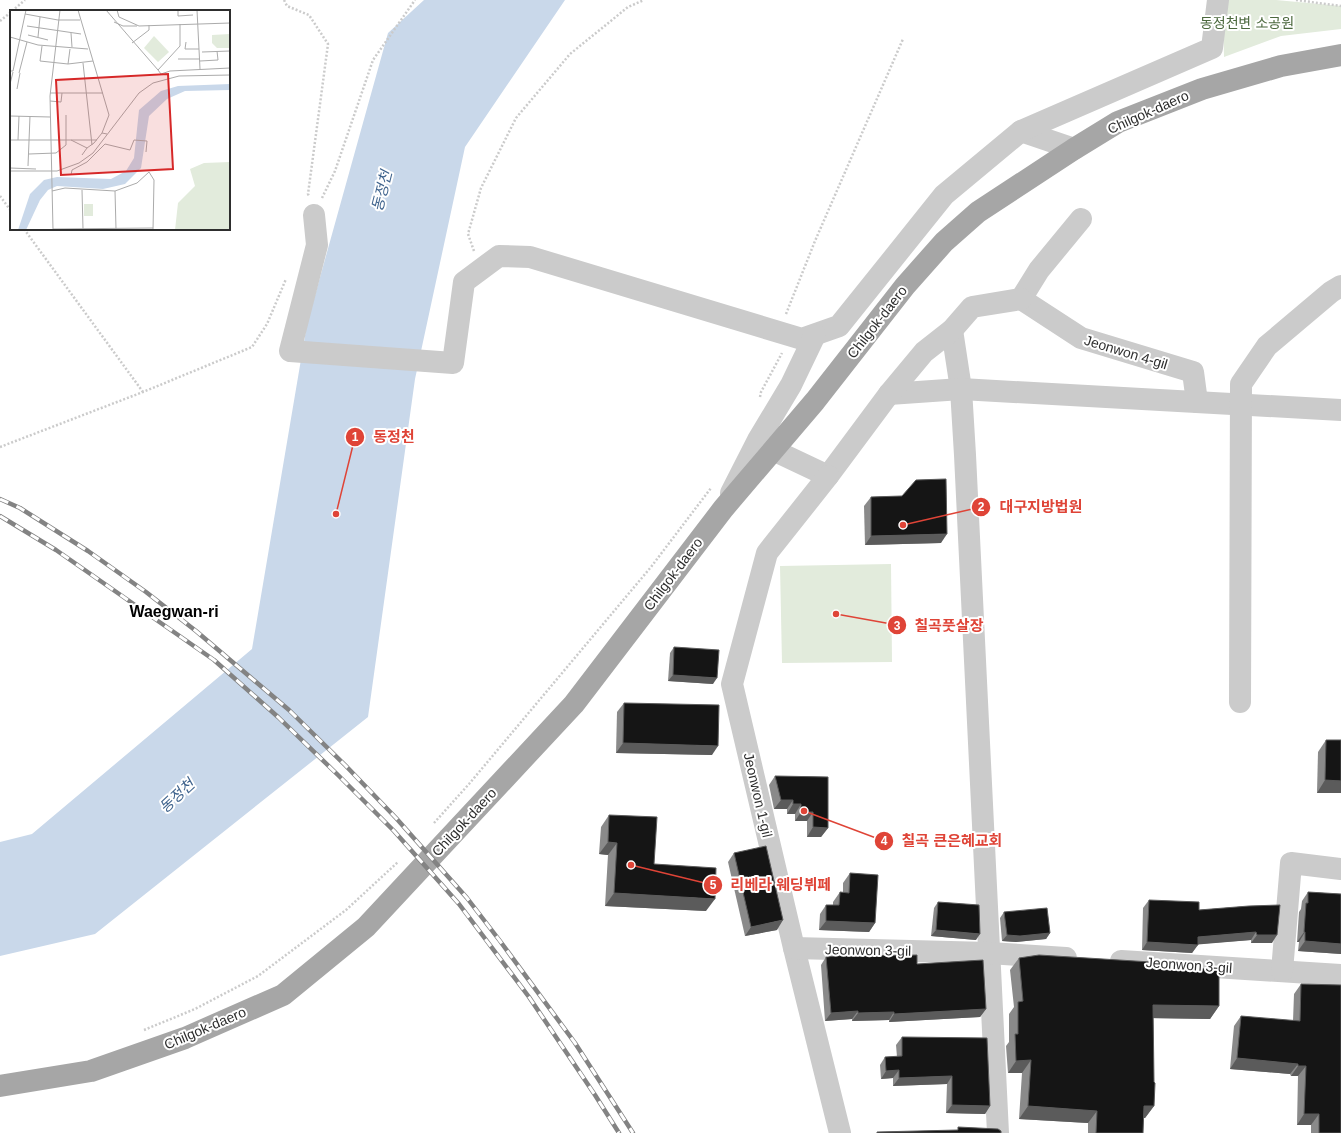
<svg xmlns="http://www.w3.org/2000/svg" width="1341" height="1133" viewBox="0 0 1341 1133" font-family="Helvetica,'Noto Sans KR',sans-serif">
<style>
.green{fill:#e2ebdc}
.water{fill:#c9d8ea}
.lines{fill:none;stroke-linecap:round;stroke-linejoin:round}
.path{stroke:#cbcbcb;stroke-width:2.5;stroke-dasharray:2 2;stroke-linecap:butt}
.minor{stroke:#cbcbcb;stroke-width:22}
.major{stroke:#a6a6a6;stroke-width:22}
.rail-casing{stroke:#838383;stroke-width:4.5}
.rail{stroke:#fff;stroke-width:3;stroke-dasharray:9;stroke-linecap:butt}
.wall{fill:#8a8a8a}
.shaded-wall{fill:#5b5b5b}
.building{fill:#151515;stroke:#5b5b5b}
.labels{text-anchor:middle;stroke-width:4;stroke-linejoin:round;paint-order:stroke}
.park-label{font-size:14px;fill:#4b683d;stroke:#fff}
.street-label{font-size:14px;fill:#2e2e2e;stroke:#fff}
.water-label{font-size:15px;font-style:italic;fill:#3f638d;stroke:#fff}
.quarter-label{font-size:16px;font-weight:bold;fill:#000;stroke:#fff}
.inset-road{fill:none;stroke:#ababab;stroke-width:1}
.view{fill:#d62828;fill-opacity:0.15;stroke:#d62828;stroke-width:2}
.inset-edge{fill:none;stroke:#2e2e2e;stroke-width:2}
.leader{fill:none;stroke:#df4437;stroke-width:1.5}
.callout-dot{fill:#df4437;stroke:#fff;stroke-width:1.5}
.mark-label{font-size:12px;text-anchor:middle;font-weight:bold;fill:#fff}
.callout-label{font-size:15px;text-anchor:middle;font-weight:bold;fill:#df4437;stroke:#fff;stroke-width:4;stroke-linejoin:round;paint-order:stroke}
</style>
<rect width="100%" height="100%" fill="#fff"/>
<g class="green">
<polygon points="1228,0 1276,0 1341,6 1341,29 1281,36 1224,57 1223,9"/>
<polygon points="891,564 892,662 782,663 780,566"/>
</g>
<polygon class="water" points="424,0 565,0 465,147 415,379 368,717 95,934 0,956 0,842 32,834 252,649 307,324 388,33"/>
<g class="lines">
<g class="path">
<polyline points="284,0 287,6 309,15 328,44 308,194 309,196"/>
<polyline points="1296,0 1341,6"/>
<polyline points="12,11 25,0"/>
<polyline points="0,21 11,12"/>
<polyline points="0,196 11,211"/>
<polyline points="322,198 335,171 373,60 415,0"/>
<polyline points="24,229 143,392"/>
<polyline points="474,251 468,234 481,188 516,118 570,54 628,7 644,0"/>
<polyline points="786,314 815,241 903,39"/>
<polyline points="760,397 761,392 782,353"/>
<polyline points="0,447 143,392 252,347 267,324 286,279"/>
<polyline points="434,823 469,784 651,567 711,488"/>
<polyline points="144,1030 195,1009 258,976 346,910 398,862"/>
</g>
<g class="minor">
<polyline points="1021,131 1074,149"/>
<polyline points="314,215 317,245 290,351 453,363 464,282 499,256 530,257 802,339 839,326 944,195 1021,131 1212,48 1218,0"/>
<polyline points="1081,219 1039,270 1021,299 1081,338 1193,372 1197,402"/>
<polyline points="952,330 961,389 965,455 998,1133"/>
<polyline points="889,394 961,389 1341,410"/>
<polyline points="773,450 828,476 889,394 924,352 952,330 972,307 1021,299"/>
<polyline points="828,476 767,553 732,684 794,948 840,1133"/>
<polyline points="731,493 758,440 791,385 815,335"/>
<polyline points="1240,702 1241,384 1267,346 1331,292 1341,286"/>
<polyline points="794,948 989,953 1066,958"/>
<polyline points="1121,961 1341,975"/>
<polyline points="1282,971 1291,863 1341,869"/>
</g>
<polyline class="major" points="0,1086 91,1071 185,1038 283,995 366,927 574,704 723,509 815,401 905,286 944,242 978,212 1074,149 1118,122 1202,89 1281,66 1341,55"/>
<defs>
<g id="rail">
<polyline points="0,499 20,508 88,551 146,592 196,631 289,710 345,765 396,818 467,898 500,941 575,1043 633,1133"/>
<polyline points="0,516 56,550 214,660 278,717 338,775 394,831 459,904 529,997 595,1095 619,1133"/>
</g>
</defs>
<use href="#rail" class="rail-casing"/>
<use href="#rail" class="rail"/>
</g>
<g class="wall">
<polygon points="902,496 941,543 865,545 864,506 871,497"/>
<polygon points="674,647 713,684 668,681 670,653"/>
<polygon points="624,703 712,755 616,753 617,712"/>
<polygon points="1326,740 1341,793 1317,793 1318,752"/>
<polygon points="775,776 828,777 828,828 821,837 807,837 807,821 795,821 795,814 787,814 787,809 774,809 769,785"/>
<polygon points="609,815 654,864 706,911 605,906 608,855 599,854 601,827"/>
<polygon points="734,853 777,930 745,936 728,862"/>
<polygon points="850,873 875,923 869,932 819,930 820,914 826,905 833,905 833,902 840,892 843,893 843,883"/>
<polygon points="1308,892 1341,894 1341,954 1298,951 1299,942 1297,942 1299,912 1301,909 1302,901"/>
<polygon points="1149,900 1199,910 1249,906 1272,943 1251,943 1251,940 1198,944 1192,953 1142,950 1143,908"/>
<polygon points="938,902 976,940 931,936 934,908"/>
<polygon points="1004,912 1050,933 1046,939 1016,942 1002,941 1000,918"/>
<polygon points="847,956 917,964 986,1009 980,1017 889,1022 889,1020 852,1021 852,1019 825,1021 821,965 826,957"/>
<polygon points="1019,958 1151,968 1219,1006 1210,1019 1153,1018 1154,1106 1145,1118 1143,1118 1143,1133 1088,1133 1088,1123 1019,1119 1022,1073 1008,1073 1006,1046 1009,1042 1009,1014 1014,1007 1010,970"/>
<polygon points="1301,984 1341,1133 1311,1133 1311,1125 1297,1125 1298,1076 1291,1076 1290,1074 1230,1069 1234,1026 1241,1016 1293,1021 1294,994"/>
<polygon points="902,1037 990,1106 985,1114 946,1113 947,1084 893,1086 893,1078 881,1079 880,1065 885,1057 897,1057 896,1045"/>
</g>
<g class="shaded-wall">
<polygon points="947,534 941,543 865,545 871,536"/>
<polygon points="673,675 717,678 713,684 668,681"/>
<polygon points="623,743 718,746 712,755 616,753"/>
<polygon points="1325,780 1341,781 1341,793 1317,793"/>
<polygon points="781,800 793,800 787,809 774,809"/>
<polygon points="793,804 801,804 795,814 787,814"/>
<polygon points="801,812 813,812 807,821 795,821"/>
<polygon points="813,827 828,828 821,837 807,837"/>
<polygon points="608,842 617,843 608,855 599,854"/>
<polygon points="614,893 715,899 706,911 605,906"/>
<polygon points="783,920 777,930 745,936 751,927"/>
<polygon points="826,921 875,923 869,932 819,930"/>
<polygon points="936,930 980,934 976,940 931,936"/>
<polygon points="1256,932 1251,940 1192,945 1198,937"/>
<polygon points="1304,932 1305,932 1299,942 1297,942"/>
<polygon points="1050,933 1046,939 1016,942 1002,941 1007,935"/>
<polygon points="1257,935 1277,935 1272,943 1251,943"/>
<polygon points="1305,941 1341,944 1341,954 1298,951"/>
<polygon points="1147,942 1198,945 1192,953 1142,950"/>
<polygon points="1153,1005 1219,1006 1210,1019 1144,1018"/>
<polygon points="986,1009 980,1017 889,1022 894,1014"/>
<polygon points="858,1011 852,1019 825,1021 831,1013"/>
<polygon points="894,1012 889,1020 852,1021 858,1013"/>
<polygon points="1237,1058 1298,1064 1290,1074 1230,1069"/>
<polygon points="1031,1060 1022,1073 1008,1073 1016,1061"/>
<polygon points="1298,1066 1306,1066 1298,1076 1291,1076"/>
<polygon points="899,1070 893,1078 881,1079 886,1071"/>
<polygon points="952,1076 947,1084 893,1086 899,1078"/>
<polygon points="952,1105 990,1106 985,1114 946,1113"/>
<polygon points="1028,1106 1097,1111 1088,1123 1019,1119"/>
<polygon points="1144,1106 1154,1106 1145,1118 1135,1118"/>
<polygon points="1304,1114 1319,1114 1311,1125 1297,1125"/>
</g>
<g class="building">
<polygon points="946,479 947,534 871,536 871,497 902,496 916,480"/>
<polygon points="674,647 719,650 717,678 673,675"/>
<polygon points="624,703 719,705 718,746 623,743"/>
<polygon points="1326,740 1341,740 1341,781 1325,780"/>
<polygon points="775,776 828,777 828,828 813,827 813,812 801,812 801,804 793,804 793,800 781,800"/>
<polygon points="609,815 657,817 654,864 716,868 715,899 614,893 617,843 608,842"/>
<polygon points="766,846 783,920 751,927 734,853"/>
<polygon points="850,873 878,875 875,923 826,921 826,905 839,905 840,892 849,893"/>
<polygon points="1308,892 1341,894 1341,944 1305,941 1305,932 1304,932 1306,903 1308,903"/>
<polygon points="1149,900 1199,902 1199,910 1249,906 1280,905 1277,935 1257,935 1256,932 1198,937 1198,945 1147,942"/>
<polygon points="938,902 979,905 980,934 936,930"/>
<polygon points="1047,908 1050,933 1020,936 1007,935 1004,912"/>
<polygon points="847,955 847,956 917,955 917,964 983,960 986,1009 894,1014 894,1012 858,1013 858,1011 831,1013 826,957"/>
<polygon points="1039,955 1151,962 1151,968 1219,969 1219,1006 1153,1005 1154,1082 1155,1083 1154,1106 1144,1106 1143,1133 1096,1133 1097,1111 1028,1106 1031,1060 1016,1061 1015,1034 1018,1034 1018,1002 1023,1001 1019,958"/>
<polygon points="1301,984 1341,985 1341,1133 1319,1133 1319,1114 1304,1114 1306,1066 1298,1066 1298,1064 1237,1058 1241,1016 1300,1021"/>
<polygon points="902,1037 987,1038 990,1106 952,1105 952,1076 899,1078 899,1070 886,1071 885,1057 902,1056"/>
<polygon points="958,1127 998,1129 1001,1131 1001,1133 877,1133 877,1132 958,1130"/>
</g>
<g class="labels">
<g class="park-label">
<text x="1247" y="28">동정천변 소공원</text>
</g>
<g class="street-label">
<text transform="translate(1148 112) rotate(-24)" y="5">Chilgok-daero</text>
<text transform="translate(877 322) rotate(-52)" y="5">Chilgok-daero</text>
<text transform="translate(1126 352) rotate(17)" y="5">Jeonwon 4-gil</text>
<text transform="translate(673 574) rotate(-53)" y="5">Chilgok-daero</text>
<text transform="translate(758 795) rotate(77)" y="5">Jeonwon 1-gil</text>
<text transform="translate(464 822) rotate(-47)" y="5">Chilgok-daero</text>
<text transform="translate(868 950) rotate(1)" y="5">Jeonwon 3-gil</text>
<text transform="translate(1189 965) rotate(4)" y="5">Jeonwon 3-gil</text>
<text transform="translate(205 1028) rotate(-23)" y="5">Chilgok-daero</text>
</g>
<g class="water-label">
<text transform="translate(382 191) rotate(-76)" y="5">동정천</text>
<text transform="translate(177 796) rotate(-43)" y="5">동정천</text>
</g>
<g class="quarter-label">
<text x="174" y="617">Waegwan-ri</text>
</g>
</g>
<g transform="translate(10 10)">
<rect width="220" height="220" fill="#fff"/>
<path d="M220,24V38H207L202,33V25ZM144,26L159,42L148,52L134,38ZM220,152V220H165L168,193L185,176L180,159L194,153ZM74,194H83V206H74Z" fill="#e2ebdc"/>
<path d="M220,74V80L175,81L157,89L139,106L131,158L115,174L93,179L47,176L38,180L30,190L16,220H8L20,184L34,170L47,167L101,169L116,161L124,148L129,100L151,81L168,76Z" fill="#c9d8ea"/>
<path class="inset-road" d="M68,0L99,105L92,123M96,0L148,60M107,0L109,7L129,16L220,13M168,0V6L183,5M187,0L190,59M15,4L48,10H70M104,12L113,16H127M170,14V36L148,60L151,64L160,61L220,58M17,16L71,24M61,23L62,37M18,25L38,30M0,27L28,35L78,39M28,27L30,7M176,32L175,39H189M122,33L139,20V15M32,36L30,51L58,54L83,51M192,42L220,41M168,49H190M190,51L208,50L207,41M73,53L82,135M58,54L60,39M0,61H3L16,0M9,63L17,32M0,74L3,62M7,79L10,63M40,83H93M40,91L51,92L52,83M0,106L40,107M0,130H87M8,130L9,106M61,130L77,138L72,145M77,138L84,133L92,123L97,124M19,144L46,143L56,135V105M18,156L20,106M0,158L26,159M0,161H47L69,153L83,143L129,83L143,73L169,66L220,65M61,165L62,160L77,152L95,134L120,140L124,130L137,131L136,142M72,180L73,219M42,181L55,178L105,181L127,173L139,162L144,170L143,220M105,181L106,219M43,219L143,218M43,220L40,86L50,0"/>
<path class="view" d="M158,64L163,159L51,165L46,70Z"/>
<rect width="220" height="220" class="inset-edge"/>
</g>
<path class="leader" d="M336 514L355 437M903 525L981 507M836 614L897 625M804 811L884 841M631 865L713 885"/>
<g class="callout-dot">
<circle cx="336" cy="514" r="4"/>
<circle cx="903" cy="525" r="4"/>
<circle cx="836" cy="614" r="4"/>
<circle cx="804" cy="811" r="4"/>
<circle cx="631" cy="865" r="4"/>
<circle cx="355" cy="437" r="10"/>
<circle cx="981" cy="507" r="10"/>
<circle cx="897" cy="625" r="10"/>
<circle cx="884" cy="841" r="10"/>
<circle cx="713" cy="885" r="10"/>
</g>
<g class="mark-label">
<text x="355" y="441">1</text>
<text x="981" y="511">2</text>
<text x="897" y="630">3</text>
<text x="884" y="845">4</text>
<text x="713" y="889">5</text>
</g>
<g class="callout-label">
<text x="394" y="442">동정천</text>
<text x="1041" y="512">대구지방법원</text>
<text x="949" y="631">칠곡풋살장</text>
<text x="952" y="846">칠곡 큰은혜교회</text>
<text x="781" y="890">리베라 웨딩뷔페</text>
</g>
</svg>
